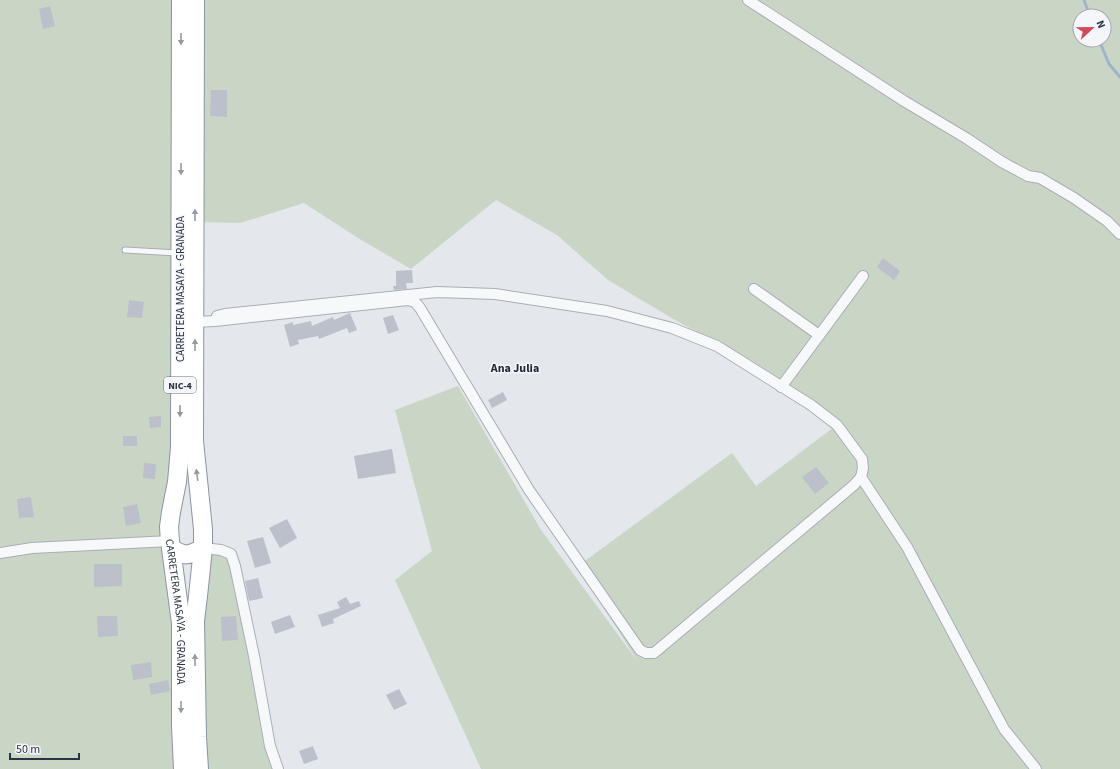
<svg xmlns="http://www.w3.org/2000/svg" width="1120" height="769" viewBox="0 0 1120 769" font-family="'Source Sans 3',sans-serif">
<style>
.green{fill:#c9d6c5;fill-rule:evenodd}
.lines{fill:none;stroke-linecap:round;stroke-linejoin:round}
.stream{stroke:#9fb4cc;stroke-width:3}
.building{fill:#bbc0ca}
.lane-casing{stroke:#a9aeb7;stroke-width:7}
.street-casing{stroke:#a9aeb7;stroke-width:12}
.highway-casing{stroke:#8b94a3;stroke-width:20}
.lane{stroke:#f7f8fa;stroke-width:5}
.street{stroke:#f7f8fa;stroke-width:10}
.highway{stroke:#fff;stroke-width:18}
.oneway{fill:#959aa2}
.labels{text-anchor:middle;stroke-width:3;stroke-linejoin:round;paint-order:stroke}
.shield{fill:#f4f6f9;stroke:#676e7b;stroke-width:1}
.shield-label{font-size:10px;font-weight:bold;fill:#2b3445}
.street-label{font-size:11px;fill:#2b3445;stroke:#f4f6f9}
.neighbourhood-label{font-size:12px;font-weight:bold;fill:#1d2536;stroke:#f4f6f9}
</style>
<rect width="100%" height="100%" fill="#e4e7ec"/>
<g class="green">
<polygon points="0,0 172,0 175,455 170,541 183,769 0,769"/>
<path d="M195,0H1120V769H481L395,580L432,551L395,410L458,386L541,530L638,662L578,566L732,453L756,486L834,427L738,354L675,320L608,280L557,235L496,200L411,269L358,238L304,203L240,223L195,222ZM1080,16H1104V40H1080Z"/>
<polygon points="203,548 227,552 278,769 199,769"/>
</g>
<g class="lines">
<g class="stream">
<polyline points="1084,0 1090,16"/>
<polyline points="1099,40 1109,64 1120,77"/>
</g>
</g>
<g class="building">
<polygon points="50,6 55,26 43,29 39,9"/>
<polygon points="211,90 227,90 227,117 210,116"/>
<polygon points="883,258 900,271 894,280 877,267"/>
<polygon points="412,270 413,283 406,283 407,289 394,290 393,286 396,286 396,271"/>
<polygon points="129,300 144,302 142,318 127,317"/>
<polygon points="350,313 357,330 349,333 347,328 319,339 318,336 298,340 299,344 290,347 284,325 293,322 293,325 311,321 312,326 333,317 334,320"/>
<polygon points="393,315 399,330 388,334 383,318"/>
<polygon points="503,392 507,400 492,408 488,400"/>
<polygon points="161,416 161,427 150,428 149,417"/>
<rect x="123" y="436" width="14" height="10"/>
<polygon points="392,449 396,473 358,479 354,456"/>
<polygon points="144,463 156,464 155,479 143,478"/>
<polygon points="816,467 829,483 815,494 802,477"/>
<polygon points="31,497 34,517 19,518 17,499"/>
<polygon points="137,504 141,523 126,526 123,507"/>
<polygon points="287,519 297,538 280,548 269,528"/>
<polygon points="263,537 271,563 255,568 247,541"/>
<polygon points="94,564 122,564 122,586 94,587"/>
<polygon points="258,578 263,598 249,601 245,581"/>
<polygon points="346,597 350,604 359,601 361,606 333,619 334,623 322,627 318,615 340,608 337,602"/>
<polygon points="290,615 295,627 275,634 271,622"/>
<polygon points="97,616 117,616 118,636 98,637"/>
<polygon points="236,616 238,640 222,641 221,617"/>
<polygon points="151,662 152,677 133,680 131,665"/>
<polygon points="168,680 170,691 151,695 149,684"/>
<polygon points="399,689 407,704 394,710 386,695"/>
<polygon points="313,746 318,759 304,764 299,751"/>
</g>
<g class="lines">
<defs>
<polyline id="lane" points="125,250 177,253"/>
<g id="street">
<polyline points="748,0 904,101 966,138 1002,162 1028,176 1040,178 1074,198 1107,221 1120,234"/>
<polyline points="754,289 819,335"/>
<polyline points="195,322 215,321 408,300 415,302 420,308 529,490 640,650 646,653 654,653 854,485 861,477 863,468 862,459 837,425 811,405 717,346 672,328 607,311 495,294 437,292 225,314 217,316 215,321"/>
<polyline points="781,387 863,276"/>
<polyline points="861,477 907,547 1004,729 1036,769"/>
<polyline points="203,548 221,550 231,554 235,566 254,656 270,746 278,769"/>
<polyline points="0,553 32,548 170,541"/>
</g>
<g id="highway">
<path id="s1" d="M181,0L180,447L177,482L171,512L169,527L170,541L181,623V726L183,769"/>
<polyline points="195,0 194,441 203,529 203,548 198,596 195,621 197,737 199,769"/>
<path d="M171,548C184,557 189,556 203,548"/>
</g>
</defs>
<use href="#lane" class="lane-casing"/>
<use href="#street" class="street-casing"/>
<use href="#highway" class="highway-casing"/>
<use href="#lane" class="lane"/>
<use href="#street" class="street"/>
<use href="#highway" class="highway"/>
</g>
<defs><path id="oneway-solid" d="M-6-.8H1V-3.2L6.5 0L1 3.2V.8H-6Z"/></defs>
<g class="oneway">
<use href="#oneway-solid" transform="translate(181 39) rotate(90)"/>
<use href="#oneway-solid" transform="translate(181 169) rotate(90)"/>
<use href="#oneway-solid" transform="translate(195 215) rotate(-90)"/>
<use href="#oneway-solid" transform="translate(195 345) rotate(-90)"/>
<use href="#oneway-solid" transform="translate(180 411) rotate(90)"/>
<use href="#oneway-solid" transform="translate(197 475) rotate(-98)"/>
<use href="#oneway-solid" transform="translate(195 660) rotate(-91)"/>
<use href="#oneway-solid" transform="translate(181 707) rotate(90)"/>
</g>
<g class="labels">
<rect class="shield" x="164" y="377" width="32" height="16" rx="3"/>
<g class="shield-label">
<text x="180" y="389">NIC-4</text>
</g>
<g class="street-label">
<text transform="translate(180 289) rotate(-90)" y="4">CARRETERA MASAYA - GRANADA</text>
<text dy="4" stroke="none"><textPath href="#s1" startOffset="613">CARRETERA MASAYA - GRANADA</textPath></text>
</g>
<g class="neighbourhood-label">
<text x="515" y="372">Ana Julia</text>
</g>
</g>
<g transform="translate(1092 28) rotate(68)"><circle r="19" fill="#f4f6f9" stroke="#a4a8b1"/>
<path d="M0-3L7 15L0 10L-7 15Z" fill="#d1495b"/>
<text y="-6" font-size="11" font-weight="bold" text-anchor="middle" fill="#2b3445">N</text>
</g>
<path d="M10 753v6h69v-6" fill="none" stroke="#2b3445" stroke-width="2"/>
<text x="16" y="753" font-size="12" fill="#2b3445" stroke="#f4f6f9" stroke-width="3" paint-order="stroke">50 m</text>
</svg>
